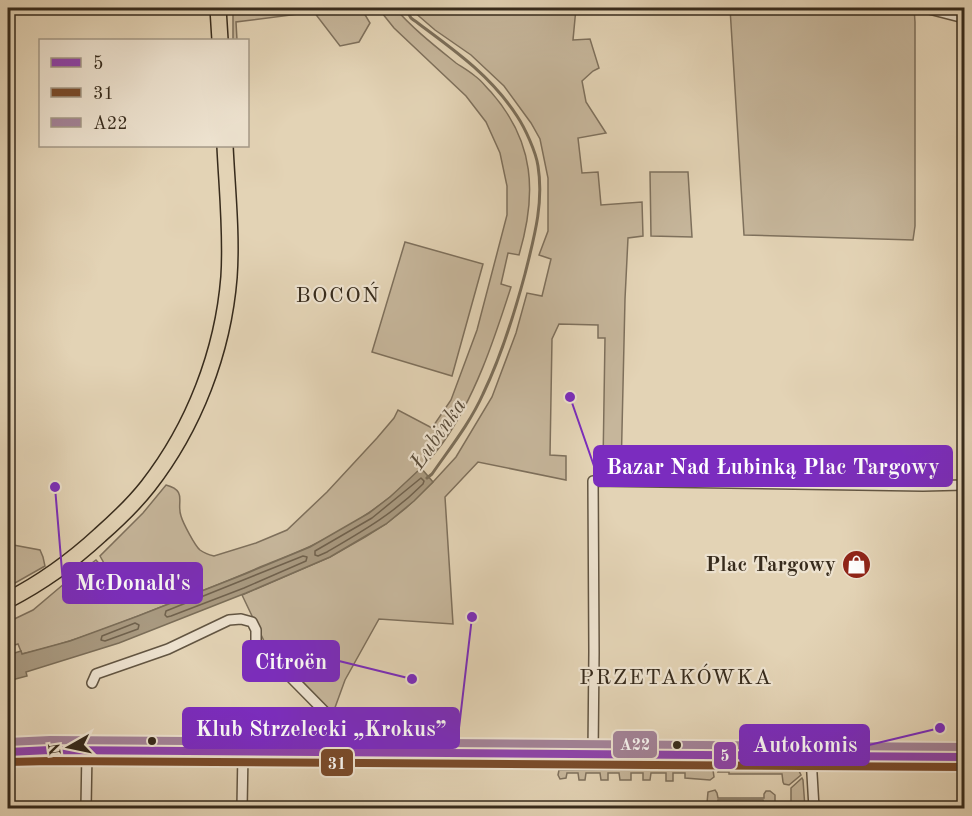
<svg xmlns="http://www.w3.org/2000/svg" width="972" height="816" viewBox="0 0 972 816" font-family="'Old Standard TT',serif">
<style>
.green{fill:#c6b69b;stroke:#7e705c;stroke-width:1.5}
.water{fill:#a99a81;stroke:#7b6e59;stroke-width:1.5}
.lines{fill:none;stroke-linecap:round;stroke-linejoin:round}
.shore{stroke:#70624e;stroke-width:1.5}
.stream{stroke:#7b6e59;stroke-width:3}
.street-casing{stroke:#625542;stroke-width:12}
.secondary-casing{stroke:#372b1c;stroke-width:16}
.primary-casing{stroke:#372b1c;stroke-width:18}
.street{stroke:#ede2cf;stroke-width:9}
.secondary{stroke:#ede2cf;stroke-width:14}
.primary{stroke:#e3d3b5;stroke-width:15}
.bus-1-casing{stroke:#ede2cf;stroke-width:12}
.bus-2-casing{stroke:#ede2cf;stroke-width:12}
.bus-3-casing{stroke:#ede2cf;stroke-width:12}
.bus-1{stroke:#8e44ad;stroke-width:8}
.bus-2{stroke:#7a4b2a;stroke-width:8}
.bus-3{stroke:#a38399;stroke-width:8}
.bus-dot{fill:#372b1c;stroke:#ede2cf;stroke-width:2}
.labels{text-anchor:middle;stroke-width:4.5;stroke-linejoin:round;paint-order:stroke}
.poi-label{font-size:21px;font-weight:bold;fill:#372b1c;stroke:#ede2cf;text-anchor:end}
.neighbourhood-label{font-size:22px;letter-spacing:1.5px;fill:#372b1c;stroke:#ede2cf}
.water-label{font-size:22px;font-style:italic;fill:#594c3a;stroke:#ede2cf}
.leader{fill:none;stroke:#7b2cbf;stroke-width:2}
.callout-dot{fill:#7b2cbf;stroke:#ede2cf;stroke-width:2}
.callout{fill:#7b2cbf;stroke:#7b2cbf;stroke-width:2}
.callout-label{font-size:22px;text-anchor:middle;font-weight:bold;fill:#fff}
.line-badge{stroke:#ede2cf;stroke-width:2}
.badge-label{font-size:16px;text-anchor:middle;font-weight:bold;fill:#fff}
</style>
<rect width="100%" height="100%" fill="#e3d3b5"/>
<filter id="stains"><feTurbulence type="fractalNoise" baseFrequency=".00333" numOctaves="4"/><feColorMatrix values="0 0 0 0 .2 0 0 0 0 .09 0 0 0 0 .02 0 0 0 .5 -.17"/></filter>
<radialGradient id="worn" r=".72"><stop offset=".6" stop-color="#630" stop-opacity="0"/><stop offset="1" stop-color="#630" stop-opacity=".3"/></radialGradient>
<g class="green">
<polygon points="233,8 361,8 370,23 359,42 340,46 314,12 236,22 237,40 233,40"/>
<path d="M378,8H395C412,28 435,46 456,63C462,67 469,71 475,76C481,80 486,87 491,92C535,142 537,194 519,255L508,253L501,284L511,287C494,340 475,398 442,444C408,489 361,522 311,546C294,554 277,560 260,567C233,579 204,590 176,601C126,621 75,642 22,654L18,644L8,647V622L33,610L65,583L96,560L103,568L105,565L100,556L143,513L166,485C188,491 176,502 181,516C183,523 195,546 200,550C204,553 210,555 214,556L256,543L287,530L327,492L377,438L394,418L398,410L432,428L451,400L477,330L507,215V186L500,153L486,122L466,96L394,28Z"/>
<polygon points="411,8 576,8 573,40 590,39 599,68 593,71 582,81 586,102 606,133 578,138 582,173 598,172 601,205 642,202 643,236 628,238 625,299 621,473 608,475 598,471 596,464 603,464 605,338 598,338 598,325 559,324 552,339 550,455 566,456 566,480 478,462 445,497 453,624 379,619 345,680 333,713 265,643 242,595 330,557 365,537 386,524 406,508 433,482 456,457 492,397 516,333 527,293 542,296 551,259 539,255 548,231 548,178 540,139 531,123 504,86 471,55 435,30 413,11"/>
<polygon points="730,8 914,8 915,22 915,226 913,240 744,235"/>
<polygon points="650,172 688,172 692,237 651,236"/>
<polygon points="405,242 483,264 452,376 372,352"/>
<polygon points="8,544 40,550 43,557 45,566 8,587"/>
<polygon points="609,761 722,763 791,765 800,768 561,766 564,762"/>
<polygon points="559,770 713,770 714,777 710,780 685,778 685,773 673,773 673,781 666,781 666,773 651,773 650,780 643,780 643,773 631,773 631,780 620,780 619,773 608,773 608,780 601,780 600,773 586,773 585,780 579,780 578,773 567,773 566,778 560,779 558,775"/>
<polygon points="719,770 799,771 801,775 789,785 784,784 783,782 782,774 729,774 729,772 718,772"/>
<polygon points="802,778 803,780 805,808 791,808 791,788"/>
<polygon points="715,790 717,793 718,798 764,798 764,794 766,791 770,791 775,795 775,802 772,807 769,808 765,806 763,800 718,800 716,807 713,807 707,803 708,792"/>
</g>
<polygon class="water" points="421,468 433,482 414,501 386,524 330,557 246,593 119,643 26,672 27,676 8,681 8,655 21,651 22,654 70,641 138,616 245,574 310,547 369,513 390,497"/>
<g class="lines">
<g class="shore">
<path d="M421,478L424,481L423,484C393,514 363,531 327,552L318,556L315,555V551L372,518Z"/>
<polygon points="303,556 307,557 306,561 244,588 171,616 167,617 165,615 166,611"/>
<polygon points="135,623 139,625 138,629 105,641 101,640 102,636"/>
</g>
<path class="stream" d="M405,8L411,18C450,47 490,74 517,116C525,128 536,152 538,166C544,203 534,238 525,274C514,315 502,355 483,394C470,423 450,448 432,474L427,478"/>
<defs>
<g id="street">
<polyline points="925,8 964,18"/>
<polyline points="92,683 96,674 168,649 229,620 241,619 252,622 256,630 256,642 326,713 333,729 333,752"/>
<polyline points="593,754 594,652 593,481 923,486 964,485"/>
<polyline points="811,757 814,808"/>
<polyline points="86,808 87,751"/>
<polyline points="242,808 243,752"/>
</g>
<polyline id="secondary" points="8,752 50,750 964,757"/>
<g id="primary">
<polyline points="218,8 220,40"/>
<path d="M8,600C41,583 73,560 100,535C117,520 134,504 148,486C194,427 223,352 229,277C232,234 227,189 225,146"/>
</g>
</defs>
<use href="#street" class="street-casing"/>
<use href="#secondary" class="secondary-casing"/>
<use href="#primary" class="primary-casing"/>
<use href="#street" class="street"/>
<use href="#secondary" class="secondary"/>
<use href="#primary" class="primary"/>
<defs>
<polyline id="bus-1" points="8,752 50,750 964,757"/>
<polyline id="bus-2" points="8,762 50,761 964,767"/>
<polyline id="bus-3" points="8,742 50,740 964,747"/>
</defs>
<use href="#bus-1" class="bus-1-casing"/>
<use href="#bus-2" class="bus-2-casing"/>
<use href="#bus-3" class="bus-3-casing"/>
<use href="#bus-1" class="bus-1"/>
<use href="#bus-2" class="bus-2"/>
<use href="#bus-3" class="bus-3"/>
</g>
<defs>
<symbol id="shop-disc" viewBox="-11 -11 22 22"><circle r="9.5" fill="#8f2418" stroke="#ede2cf"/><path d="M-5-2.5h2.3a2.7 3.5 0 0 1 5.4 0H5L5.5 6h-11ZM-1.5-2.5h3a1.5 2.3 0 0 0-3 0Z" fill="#fff"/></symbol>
</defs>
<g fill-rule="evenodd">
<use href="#shop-disc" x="840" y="548" width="33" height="33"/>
</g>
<g class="bus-dot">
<circle cx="152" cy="741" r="5"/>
<circle cx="677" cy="745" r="5"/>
</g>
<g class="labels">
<g class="poi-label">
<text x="836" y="571">Plac Targowy</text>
</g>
<g class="neighbourhood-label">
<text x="338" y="302">BOCOŃ</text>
<text x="676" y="684">PRZETAKÓWKA</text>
</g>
<g class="water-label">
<text transform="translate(437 433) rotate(-55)" y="8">Łubinka</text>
</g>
</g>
<path class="leader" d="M570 397L594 466M55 487L63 583M412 679L339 661M472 617L459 728M940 728L869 745"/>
<g class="callout-dot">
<circle cx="570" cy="397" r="6"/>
<circle cx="55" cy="487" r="6"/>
<circle cx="412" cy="679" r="6"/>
<circle cx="472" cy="617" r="6"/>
<circle cx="940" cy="728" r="6"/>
</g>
<g class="callout">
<rect x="594" y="446" width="358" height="40" rx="6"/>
<rect x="63" y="563" width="139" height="40" rx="6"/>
<rect x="243" y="641" width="96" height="40" rx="6"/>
<rect x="183" y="708" width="276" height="40" rx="6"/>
<rect x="740" y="725" width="129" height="40" rx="6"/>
</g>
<g class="callout-label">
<text x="773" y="474">Bazar Nad Łubinką Plac Targowy</text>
<text x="133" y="590">McDonald's</text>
<text x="291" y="669">Citroën</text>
<text x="321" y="736">Klub Strzelecki „Krokus”</text>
<text x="805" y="752">Autokomis</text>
</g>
<g class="line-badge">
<rect x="612" y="730" width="46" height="29" rx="6" fill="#a38399"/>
<rect x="713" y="741" width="24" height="29" rx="6" fill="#8e44ad"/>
<rect x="320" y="748" width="34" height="29" rx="6" fill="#7a4b2a"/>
</g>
<g class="badge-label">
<text x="635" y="750">A22</text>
<text x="725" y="761">5</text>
<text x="337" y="769">31</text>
</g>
<rect width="972" height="816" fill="none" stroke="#e3d3b5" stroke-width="30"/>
<rect x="9" y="9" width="954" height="798" fill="none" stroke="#372b1c" stroke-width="3"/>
<rect x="15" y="15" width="942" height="786" fill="none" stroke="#372b1c" stroke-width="1.5"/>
<rect x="39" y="39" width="210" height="108" fill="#ede2cf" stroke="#a49987" stroke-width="1.5"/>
<rect x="51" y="58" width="30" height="9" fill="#8e44ad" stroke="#a49987" stroke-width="1.5"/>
<text x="93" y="69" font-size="18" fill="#372b1c">5</text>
<rect x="51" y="88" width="30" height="9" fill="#7a4b2a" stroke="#a49987" stroke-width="1.5"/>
<text x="93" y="99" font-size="18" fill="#372b1c">31</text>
<rect x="51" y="118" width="30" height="9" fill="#a38399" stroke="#a49987" stroke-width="1.5"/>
<text x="93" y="129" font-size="18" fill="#372b1c">A22</text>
<g transform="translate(69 747) rotate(261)" stroke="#ede2cf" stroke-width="4.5" paint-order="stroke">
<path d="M0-4.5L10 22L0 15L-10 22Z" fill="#372b1c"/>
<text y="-9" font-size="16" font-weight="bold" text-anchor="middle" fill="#372b1c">N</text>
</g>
<rect width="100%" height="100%" filter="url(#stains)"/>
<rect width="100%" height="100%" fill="url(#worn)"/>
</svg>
